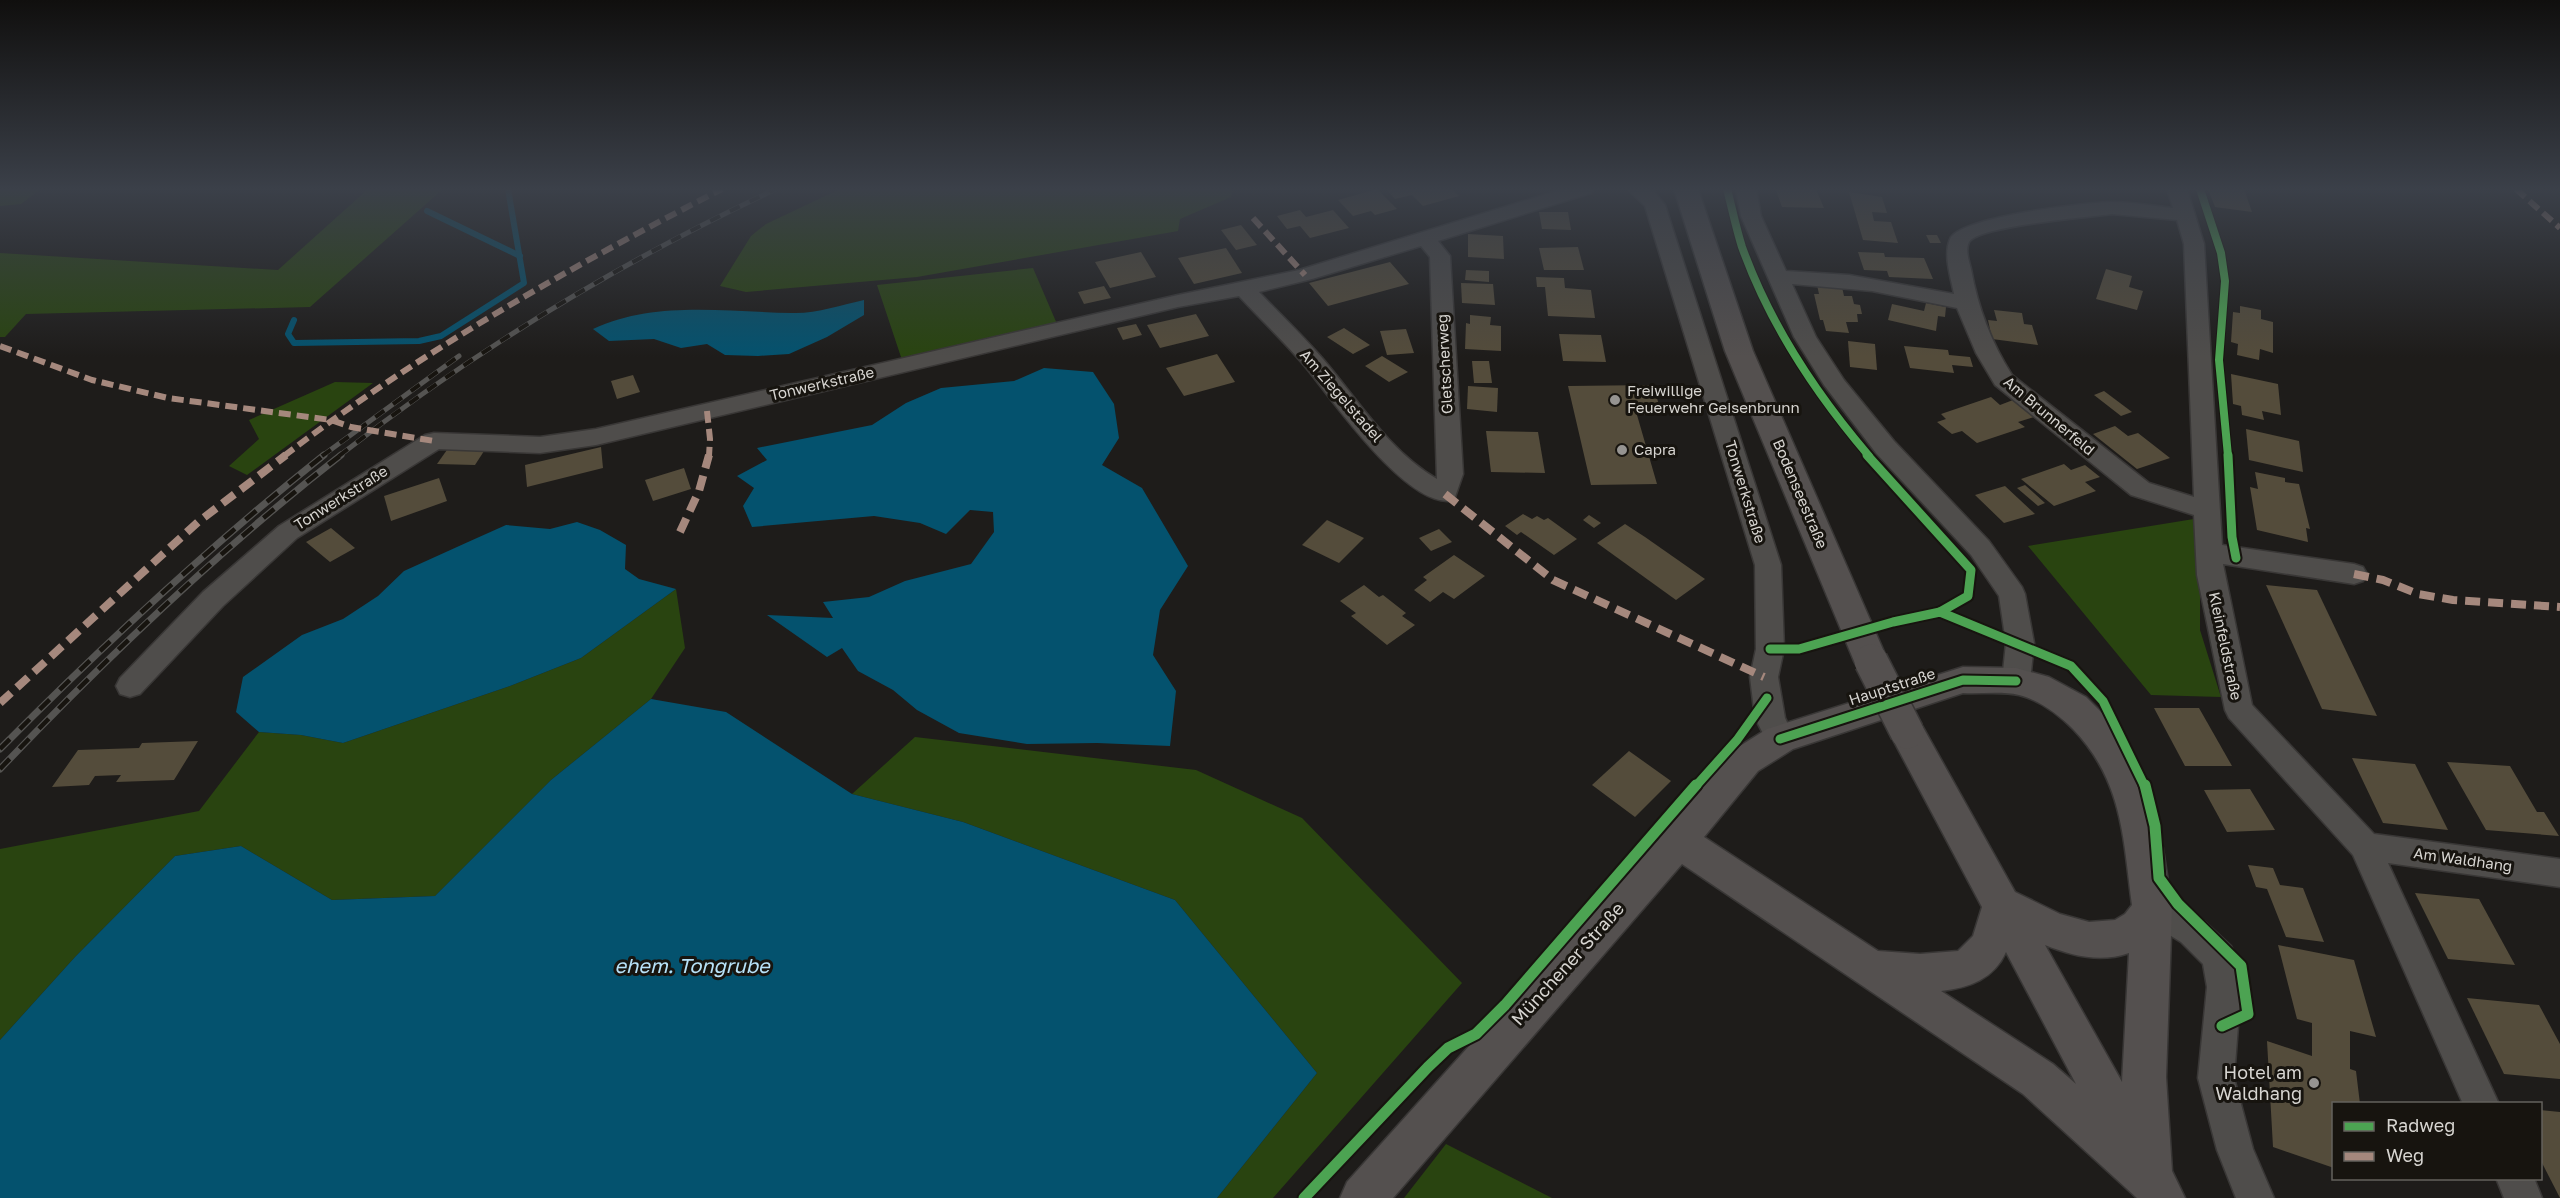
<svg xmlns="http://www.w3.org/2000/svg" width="2560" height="1198" viewBox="0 0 2560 1198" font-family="'Golos Text',sans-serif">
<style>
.green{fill:#294410}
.water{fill:#04526e}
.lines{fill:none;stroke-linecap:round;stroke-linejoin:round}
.stream{stroke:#04526e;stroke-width:6}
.building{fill:#544c3b}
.street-casing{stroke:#393736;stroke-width:3}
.secondary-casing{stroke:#393736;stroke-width:3}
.street{fill:#4f4d4b;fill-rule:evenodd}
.secondary{fill:#54504f;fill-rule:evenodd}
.rail-far1-casing{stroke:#555452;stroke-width:5}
.rail-casing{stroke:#555452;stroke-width:7}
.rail-far1{stroke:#17140f;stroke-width:4;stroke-dasharray:11;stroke-linecap:butt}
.rail{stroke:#17140f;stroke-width:4.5;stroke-dasharray:14;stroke-linecap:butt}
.secondary-bridge-casing{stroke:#393736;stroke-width:36;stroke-linecap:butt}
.secondary-bridge{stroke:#54504f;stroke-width:33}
.quiet-far1{stroke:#a5887d;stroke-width:6;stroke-dasharray:12 6;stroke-linecap:butt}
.quiet{stroke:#a5887d;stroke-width:8;stroke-dasharray:15 8;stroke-linecap:butt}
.cycleway-far2-casing{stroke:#17140f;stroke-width:10}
.cycleway-far1-casing{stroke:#17140f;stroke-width:13}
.cycleway-casing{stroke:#17140f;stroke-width:15}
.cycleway-far2{stroke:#4ca352;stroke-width:8}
.cycleway-far1{stroke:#4ca352;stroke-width:9}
.cycleway{stroke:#4ca352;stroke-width:11}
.poi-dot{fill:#969491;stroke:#17140f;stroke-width:2}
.labels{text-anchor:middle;stroke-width:6;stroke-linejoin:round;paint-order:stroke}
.street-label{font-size:15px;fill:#d7d5d1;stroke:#17140f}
.poi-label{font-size:15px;fill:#d7d5d1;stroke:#17140f;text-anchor:start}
.near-street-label{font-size:18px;fill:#d7d5d1;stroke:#17140f}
.near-poi-label{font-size:18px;fill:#d7d5d1;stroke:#17140f;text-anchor:end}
.near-water-label{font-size:20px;font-style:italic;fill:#b7e2f9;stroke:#17140f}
</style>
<rect width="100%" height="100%" fill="#1e1c1a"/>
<g class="green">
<polygon points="0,189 41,189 21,204 0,206"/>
<polygon points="368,189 443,189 310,307 26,314 5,337 0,337 0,253 278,270"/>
<polygon points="840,189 1232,189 1231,197 1180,219 1178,231 917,277 746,292 720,286 751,236 766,224"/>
<polygon points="1033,268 1057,324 902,360 877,285"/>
<polygon points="335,382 373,383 247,475 229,466 259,439 249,420"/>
<polygon points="2200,518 2200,630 2221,697 2151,695 2028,546"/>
<polygon points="676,589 685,648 651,699 551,780 435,896 332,900 241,846 175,856 75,957 0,1040 0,849 199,811 259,732 301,735 343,743 510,686 581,658"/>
<polygon points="915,737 1196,770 1302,818 1462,983 1273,1198 1217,1198 1317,1073 1175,900 963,822 852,794"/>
<polygon points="1446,1144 1552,1198 1404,1198"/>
</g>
<g class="water">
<path d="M864,300V315L827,337L789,354L758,356L725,355L707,344L681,348L654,339L609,341L593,329C655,300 726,312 792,313C815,314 841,305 864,300Z"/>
<polygon points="1044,368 1093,372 1114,404 1119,438 1102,465 1142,488 1188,566 1160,610 1153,655 1176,691 1170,746 1097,743 1027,744 959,733 917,710 893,690 858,671 842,648 827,657 767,615 833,618 823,602 869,597 905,581 971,564 994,532 993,512 970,510 946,534 920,523 874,516 752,527 743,506 754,488 737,476 767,460 757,448 872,425 906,403 941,388 1014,381"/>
<polygon points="577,522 600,530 626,545 625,569 639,579 676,589 581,658 510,686 343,743 301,735 259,732 236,712 243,677 302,635 343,619 378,596 404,571 468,542 506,525 550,529"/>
<polygon points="651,699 726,712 852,794 963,822 1175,900 1317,1073 1217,1198 0,1198 0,1040 75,957 175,856 241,846 332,900 435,896 551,780"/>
</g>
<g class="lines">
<g class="stream">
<polyline points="427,211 520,256"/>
<polyline points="294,320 288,334 294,343 419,341 441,336 524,283 508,189"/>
</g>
</g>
<g class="building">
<polygon points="1377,189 1397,209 1375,215 1371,211 1353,216 1338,200"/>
<polygon points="1386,189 1452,189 1459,196 1423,206 1412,195 1395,199"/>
<polygon points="1781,189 1816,189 1824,208 1782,207 1776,190"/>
<polygon points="2208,189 2244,189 2252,212 2215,207"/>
<polygon points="1849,192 1882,197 1887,213 1872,212 1874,221 1891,222 1898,243 1863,240"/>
<polygon points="1300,210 1306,217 1333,210 1349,228 1310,238 1300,226 1287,229 1277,216"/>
<polygon points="1539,212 1568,212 1571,230 1542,229"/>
<polygon points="1241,225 1257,245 1236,250 1221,230"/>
<polygon points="1468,234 1503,236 1504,259 1468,257"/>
<polygon points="1926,235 1937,235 1941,243 1930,243"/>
<polygon points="1578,247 1584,270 1544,270 1539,248"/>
<polygon points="1226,248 1242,273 1194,284 1178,258"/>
<polygon points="1141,252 1156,277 1110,288 1095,262"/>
<polygon points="1858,252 1884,253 1885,257 1924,258 1933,279 1889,277 1887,271 1864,270"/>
<polygon points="1390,262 1409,284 1328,306 1309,283"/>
<polygon points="2106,269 2132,276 2129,287 2143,291 2137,310 2096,299"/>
<polygon points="1466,270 1489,271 1489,282 1465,280"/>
<polygon points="1536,277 1564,278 1565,288 1591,290 1595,318 1548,316 1545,287 1537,287"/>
<polygon points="1461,283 1493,284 1495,305 1462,303"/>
<polygon points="1817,285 1842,287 1844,296 1852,296 1854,304 1860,305 1862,314 1857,314 1858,322 1846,322 1849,333 1826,331 1823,320 1820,320 1814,294 1819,294"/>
<polygon points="1104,286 1111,298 1084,304 1078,292"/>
<polygon points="1926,303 1946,307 1945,317 1938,316 1936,331 1888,320 1892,304 1924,311"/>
<polygon points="2240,306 2261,310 2261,319 2273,322 2273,353 2260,349 2259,360 2237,355 2238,344 2231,342 2233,312 2240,313"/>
<polygon points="1994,310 2022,313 2024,324 2032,325 2038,345 1992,339 1988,320 1997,321"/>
<polygon points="1196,314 1209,336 1160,348 1147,325"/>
<polygon points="1470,315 1491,317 1490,325 1501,326 1501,351 1465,349 1466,323 1470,324"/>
<polygon points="1136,324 1142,335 1123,340 1117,328"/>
<polygon points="1344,328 1370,345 1353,354 1327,337"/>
<polygon points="1406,329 1414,353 1387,355 1380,331"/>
<polygon points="1559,334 1601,335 1606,362 1563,361"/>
<polygon points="1848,341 1875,344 1877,370 1850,367"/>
<polygon points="1904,346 1948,350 1949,355 1970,357 1973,367 1952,365 1954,373 1910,368"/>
<polygon points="1217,354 1235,382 1184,396 1166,368"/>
<polygon points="1382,356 1408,372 1389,382 1365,366"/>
<polygon points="1472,361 1489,361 1492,383 1474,383"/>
<polygon points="2231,374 2278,384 2281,415 2262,411 2264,420 2242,415 2241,406 2233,404"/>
<polygon points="633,375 640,392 617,399 611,381"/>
<polygon points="1653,385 1662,415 1637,415 1657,484 1591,485 1568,386"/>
<polygon points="1468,386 1498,388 1497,412 1467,409"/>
<polygon points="2104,391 2132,412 2121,416 2094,395"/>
<polygon points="1991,397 2000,405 2013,400 2034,417 2018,422 2025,427 1977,443 1962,431 1952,434 1937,422 1946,419 1941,414"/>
<polygon points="2115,426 2128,436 2138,433 2170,458 2137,469 2093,434"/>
<polygon points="2246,429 2299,441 2303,472 2249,460"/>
<polygon points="1486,431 1538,432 1545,473 1491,472"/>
<polygon points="449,447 486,448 475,465 437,464"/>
<polygon points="601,447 603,468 527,487 525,465"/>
<polygon points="2064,464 2071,470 2085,465 2100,477 2085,482 2096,491 2054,506 2021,479"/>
<polygon points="684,468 691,489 653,501 645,480"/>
<polygon points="2255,472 2285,478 2285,482 2299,484 2310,529 2306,528 2308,542 2257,530 2250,487 2258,489"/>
<polygon points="439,478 447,501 391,521 384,496"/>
<polygon points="2025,485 2045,503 2038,506 2017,488"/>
<polygon points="2005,486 2035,514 2004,523 1975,495"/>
<polygon points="1523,514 1532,519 1537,516 1544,520 1548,518 1577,539 1554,555 1521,532 1517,535 1505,526"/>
<polygon points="1589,515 1601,523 1594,528 1583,520"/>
<polygon points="1327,520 1364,538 1339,563 1302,545"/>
<polygon points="1625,524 1645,537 1705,579 1676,600 1597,543"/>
<polygon points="331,528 355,548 330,562 306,542"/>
<polygon points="1439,529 1452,542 1431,551 1419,538"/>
<polygon points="1454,555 1485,576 1454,599 1443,592 1430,602 1414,590 1427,580 1423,577"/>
<polygon points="1364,585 1379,597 1383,595 1406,613 1402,616 1415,625 1387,645 1351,616 1356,613 1340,601"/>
<polygon points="2266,585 2317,590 2377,716 2322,709"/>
<polygon points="2154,708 2199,708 2232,766 2185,766"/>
<polygon points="198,741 174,780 116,782 121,775 95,776 89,785 52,787 78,750 139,748 142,743"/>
<polygon points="1629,751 1671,781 1635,817 1592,785"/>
<polygon points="2352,758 2415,764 2448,830 2383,823"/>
<polygon points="2447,762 2510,766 2537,812 2544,812 2559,836 2486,830"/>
<polygon points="2250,789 2275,830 2227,832 2204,790"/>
<polygon points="2248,865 2273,868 2280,885 2303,888 2324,942 2286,937 2267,889 2256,887"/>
<polygon points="2415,893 2479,899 2515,965 2448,959"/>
<polygon points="2278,945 2354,960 2376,1037 2350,1031 2350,1069 2356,1071 2360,1104 2334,1104 2334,1168 2273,1147 2267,1041 2312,1056 2312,1023 2297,1019"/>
<polygon points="2467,998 2539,1005 2560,1044 2560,1079 2504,1074"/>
<polygon points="2540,1110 2560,1112 2560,1198 2540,1159"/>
</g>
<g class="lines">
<defs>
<g id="street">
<path d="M1563,189H1594L1591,193L1438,241L1450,256L1463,474L1454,500C1410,512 1333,401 1308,370C1287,344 1262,321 1239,296L1178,307L596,445L540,453L439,449L297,538L223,606L140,694L130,697L120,694L116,686L120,678L203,592L279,526L425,435L434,433L540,437L596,429L1178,295L1299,270ZM1421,246L1430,257L1437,479C1389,451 1358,400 1323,359C1303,336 1280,314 1259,292L1312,279Z"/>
<polygon points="1627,189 1652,189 1665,205 1781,565 1784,649 1778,677 1785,718 1795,739 1790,747 1780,751 1770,747 1755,718 1750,677 1756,649 1755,565 1645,206"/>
<path d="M1736,189H1756L1761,216L1786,271L1849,275L1954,294C1951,278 1943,255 1950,239C1959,217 2087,202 2113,202C2133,202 2153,206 2173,208L2167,189H2187L2204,244L2222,545L2354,564L2363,567L2367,574L2363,581L2354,584L2223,564L2252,705L2374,834L2560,859V887L2388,863L2499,1104H2463L2353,855L2229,718L2225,710L2197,575L2194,515L2131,495L1995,385L1976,353L1957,308L1872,291L1792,284L1816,337L1844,380L1894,441L1989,541L2022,587L2025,594L2034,643L2030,681L2026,689L2016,692L2006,689L2002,681L2006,643L1999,596L1971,555L1876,453L1824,385L1794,337L1741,216ZM2112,214L2177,220L2184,244L2194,497L2149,483L2012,375C1991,342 1978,308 1971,269C1969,261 1965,250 1969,242C1979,226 2089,217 2112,214Z"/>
<polygon points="2152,893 2164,897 2205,922 2231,946 2236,957 2241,987 2234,1078 2253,1149 2274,1198 2236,1198 2217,1150 2198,1078 2207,987 2203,964 2181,942 2140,917 2136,907 2140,897"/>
<polygon points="2496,1178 2534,1178 2542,1198 2504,1198"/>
</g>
<g id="secondary">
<polygon points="1674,189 1698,189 1753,351 1888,661 1883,670 1871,674 1859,670 1854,661 1725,351"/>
<path d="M1963,667L2016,668L2049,677L2086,697L2112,723L2140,767L2157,811L2172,907L2166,1077L2172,1171L2185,1198H2137L2023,1094L1682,864L1393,1198H1340L1347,1182L1664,829L1732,751L1767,729ZM1963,693C1981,694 2002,691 2019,695C2039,700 2059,715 2073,729C2123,781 2123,838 2132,905L2125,914L2115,920L2089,922L2060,914L2015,892L1920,722L1907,718L1894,722L1889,732L1982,907L1973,936L1958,951L1920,954L1878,951L1704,837L1758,771L1793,749ZM2045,945C2073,956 2100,963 2129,953L2122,1082ZM2006,952L2076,1084L2053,1064L1941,991C1969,988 1994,979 2006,952Z"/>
</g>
</defs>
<use href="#street" class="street-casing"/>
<use href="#secondary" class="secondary-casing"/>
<use href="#street" class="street"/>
<use href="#secondary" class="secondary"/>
<defs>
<g id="rail-far1">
<polyline points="322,456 459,356"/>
<path d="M339,456C475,350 620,262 776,189"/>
</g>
<g id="rail">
<path d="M0,749C103,645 210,546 324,455"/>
<path d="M0,769C107,657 219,550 341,455"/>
</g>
</defs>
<use href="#rail-far1" class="rail-far1-casing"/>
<use href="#rail" class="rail-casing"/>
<use href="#rail-far1" class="rail-far1"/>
<use href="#rail" class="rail"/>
<defs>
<polyline id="secondary-bridge" points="1871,661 1907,732"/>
</defs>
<use href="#secondary-bridge" class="secondary-bridge-casing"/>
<use href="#secondary-bridge" class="secondary-bridge"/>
<g class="quiet-far1">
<polyline points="2516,189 2560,228"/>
<polyline points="1253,218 1305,275"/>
<polyline points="0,346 92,380 168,398 331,420 351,427 434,441"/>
<polyline points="707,411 710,439 709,456"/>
<path d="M284,456C420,352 570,267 722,189"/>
</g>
<g class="quiet">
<polyline points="1445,494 1553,580 1764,677"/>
<polyline points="680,532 699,491 709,455"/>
<polyline points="2354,574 2383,580 2418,594 2453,600 2560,607"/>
<polyline points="0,703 198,522 286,455"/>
</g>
<defs>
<g id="cycleway-far2">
<path d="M1727,189C1732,208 1736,228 1742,247C1770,325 1816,394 1869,456"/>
<polyline points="2200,189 2221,253 2225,281 2219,360 2228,456"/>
</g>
<g id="cycleway-far1">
<polyline points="1867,455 1971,570 1968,596 1940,612"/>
<polyline points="2228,455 2232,537 2236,558"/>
<polyline points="1770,649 1799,649 1893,622 1940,612 2071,666 2103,701 2145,787"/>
<polyline points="1780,739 1963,680 2016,681"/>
<polyline points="1695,787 1737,740 1767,698"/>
</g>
<g id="cycleway">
<polyline points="2145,785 2155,826 2159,878 2178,904 2241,966 2248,1014 2222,1026"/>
<polyline points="1304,1198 1428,1067 1448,1048 1476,1034 1505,1005 1696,785"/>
</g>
</defs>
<use href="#cycleway-far2" class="cycleway-far2-casing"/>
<use href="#cycleway-far1" class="cycleway-far1-casing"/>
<use href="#cycleway" class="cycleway-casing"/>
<use href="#cycleway-far2" class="cycleway-far2"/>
<use href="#cycleway-far1" class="cycleway-far1"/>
<use href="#cycleway" class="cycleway"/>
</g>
<linearGradient id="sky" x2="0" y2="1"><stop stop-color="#100f0e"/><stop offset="0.53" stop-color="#3b4049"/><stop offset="1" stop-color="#3b4049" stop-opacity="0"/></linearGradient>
<rect width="2560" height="357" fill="url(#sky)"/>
<g class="poi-dot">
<circle cx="1615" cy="400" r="6"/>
<circle cx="1622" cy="450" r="6"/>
<circle cx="2314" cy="1083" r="6"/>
</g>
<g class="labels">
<g class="street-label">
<text transform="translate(1445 364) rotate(-93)" y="5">Gletscherweg</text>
<text transform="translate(822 384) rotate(-13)" y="5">Tonwerkstraße</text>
<text transform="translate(1341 396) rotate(49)" y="5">Am Ziegelstadel</text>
<text transform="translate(2049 416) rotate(40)" y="5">Am Brunnerfeld</text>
<text transform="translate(1745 492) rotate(73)" y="5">Tonwerkstraße</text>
<text transform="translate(1800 494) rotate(67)" y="5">Bodenseestraße</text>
<text transform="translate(341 498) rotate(-32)" y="5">Tonwerkstraße</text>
<text transform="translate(2225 646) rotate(78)" y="5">Kleinfeldstraße</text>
<text transform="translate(1892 687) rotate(-18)" y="5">Hauptstraße</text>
<text transform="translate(2463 860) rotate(8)" y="5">Am Waldhang</text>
</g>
<g class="poi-label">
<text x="1627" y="396">Freiwillige<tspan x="1627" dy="17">Feuerwehr Geisenbrunn</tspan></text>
<text x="1634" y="455">Capra</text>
</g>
<g class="near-street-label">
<text transform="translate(1568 964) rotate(-48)" y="6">Münchener Straße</text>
</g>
<g class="near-poi-label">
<text x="2302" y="1079">Hotel am<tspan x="2302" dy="21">Waldhang</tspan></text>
</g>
<g class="near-water-label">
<text x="692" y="973">ehem. Tongrube</text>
</g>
</g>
<rect x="2332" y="1102" width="210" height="78" fill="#17140f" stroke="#64615d" stroke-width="1.5"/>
<rect x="2344" y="1122" width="30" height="9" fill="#4ca352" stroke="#64615d" stroke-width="1.5"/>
<text x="2386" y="1132" font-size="18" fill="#d7d5d1">Radweg</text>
<rect x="2344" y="1152" width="30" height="9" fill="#a5887d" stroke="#64615d" stroke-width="1.5"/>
<text x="2386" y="1162" font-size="18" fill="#d7d5d1">Weg</text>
</svg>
